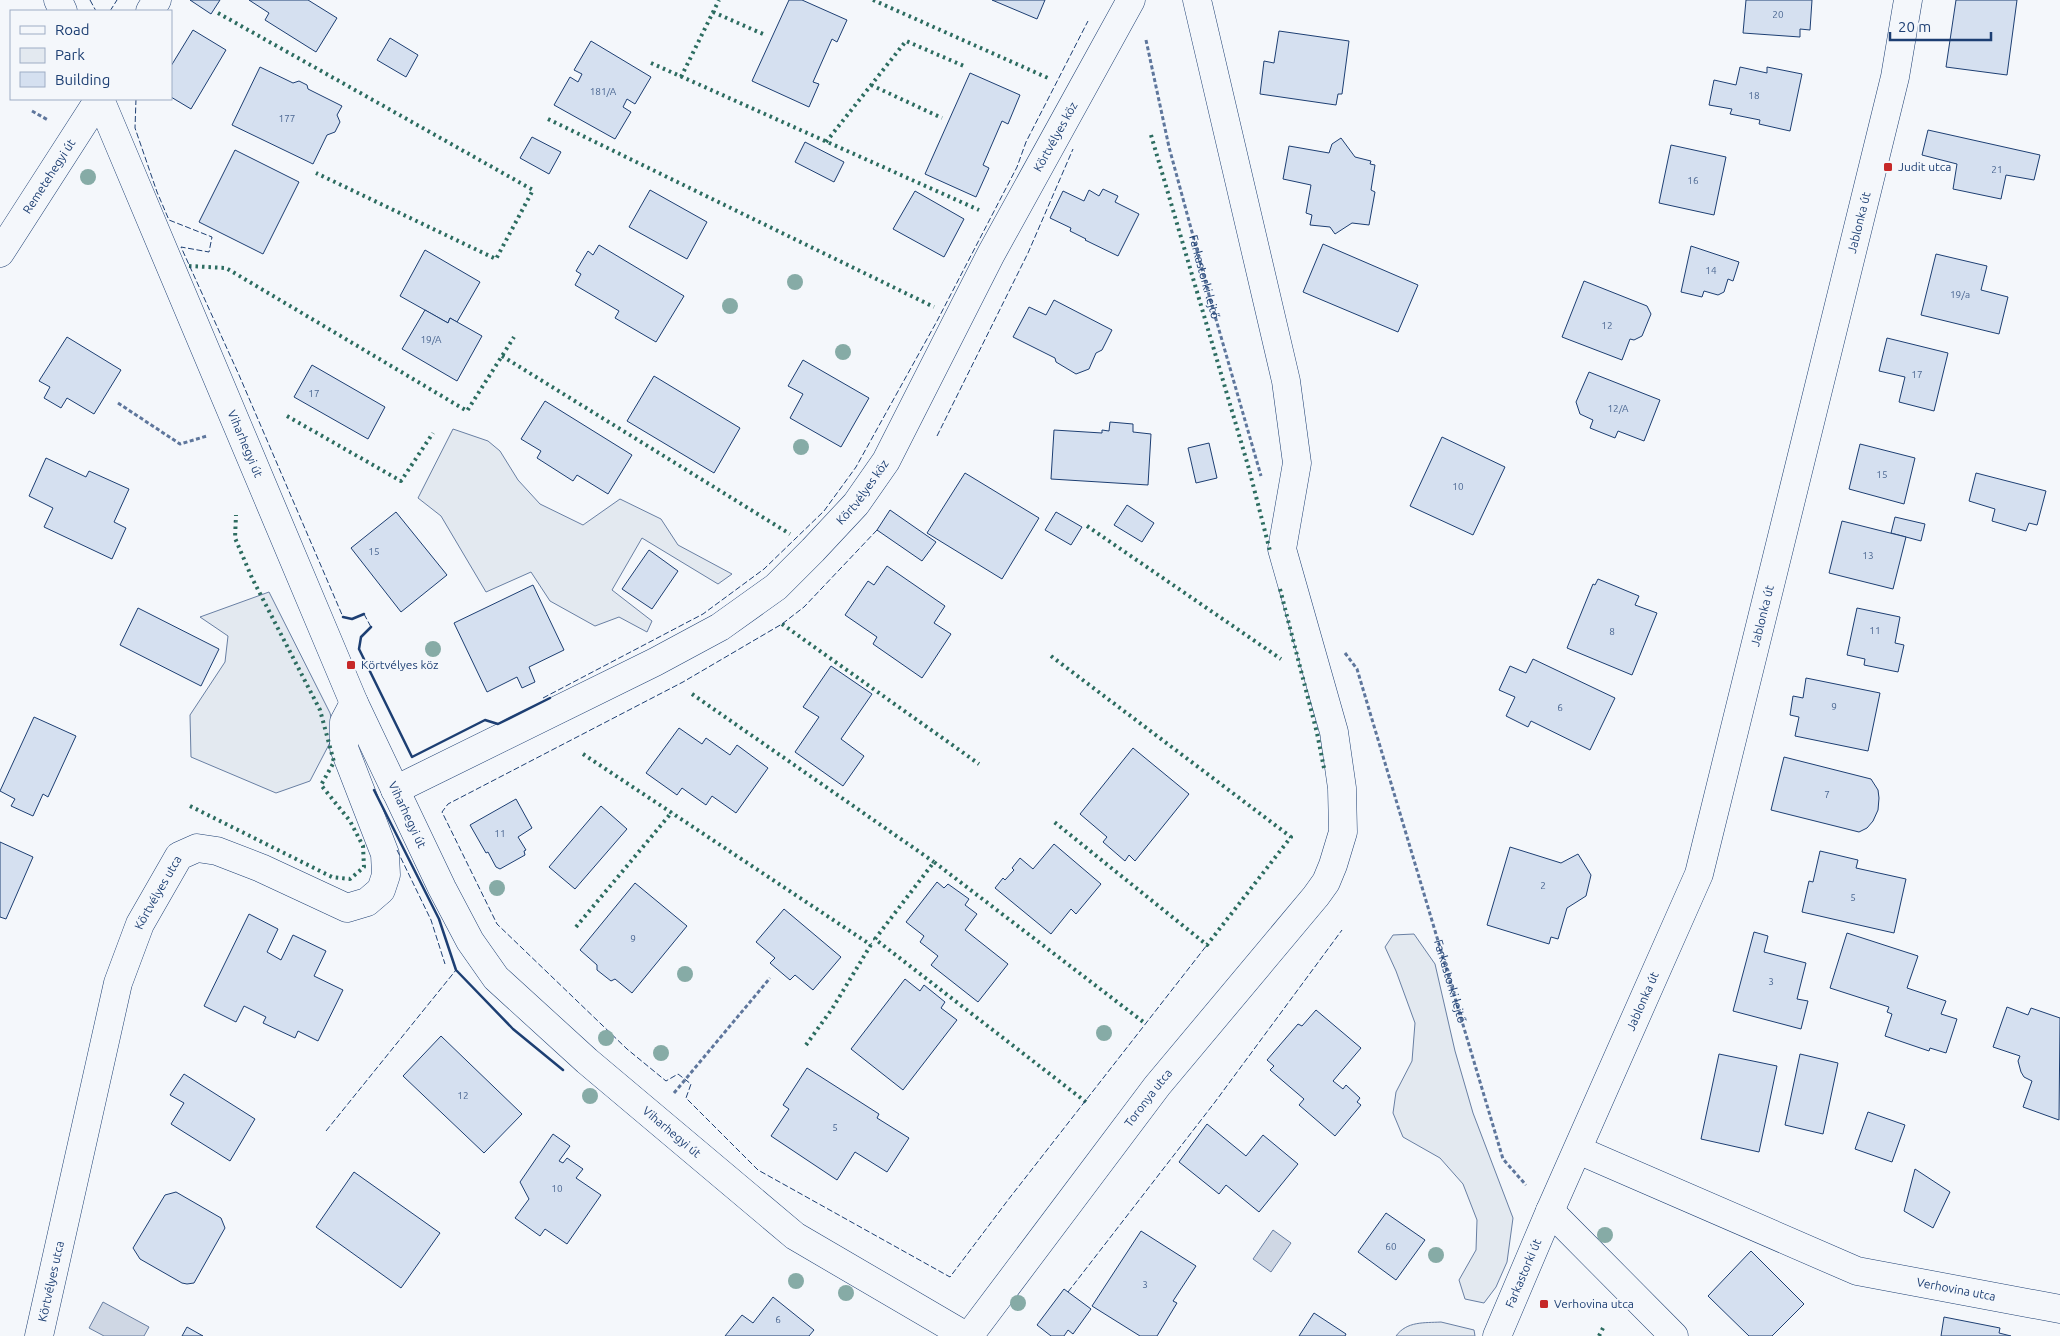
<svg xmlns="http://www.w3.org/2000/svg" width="2060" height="1336" viewBox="0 0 2060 1336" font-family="Ubuntu,sans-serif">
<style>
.green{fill:#e3e9f0;stroke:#687fa3}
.water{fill:#cfd7e4;stroke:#687fa3}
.building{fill:#d5e0f0;stroke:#1d3f73}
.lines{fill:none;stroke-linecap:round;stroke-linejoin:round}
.street-casing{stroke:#1d3f73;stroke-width:29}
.secondary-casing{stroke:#1d3f73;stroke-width:29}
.path{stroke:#5e769c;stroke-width:3;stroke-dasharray:4 2.5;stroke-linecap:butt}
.street{stroke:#f4f7fb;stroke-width:28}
.secondary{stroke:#f4f7fb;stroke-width:28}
.hedge{stroke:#2c6c60;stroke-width:4;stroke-dasharray:2.5 4;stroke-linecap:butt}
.fence{stroke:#1d3f73;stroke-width:1;stroke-dasharray:6 2.5;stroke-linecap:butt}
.wall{stroke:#1d3f73;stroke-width:2.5}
.tree{fill:#86aba6}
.poi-dot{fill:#c62828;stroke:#f4f7fb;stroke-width:2}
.labels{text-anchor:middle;stroke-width:4;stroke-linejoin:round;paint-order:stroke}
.number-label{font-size:10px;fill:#4b6792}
.street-label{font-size:12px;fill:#1d3f73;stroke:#f4f7fb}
.poi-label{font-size:12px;fill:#1d3f73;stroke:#f4f7fb;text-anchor:start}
</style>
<rect width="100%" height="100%" fill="#f4f7fb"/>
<g class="green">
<polygon points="453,429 488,441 500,451 518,480 540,504 583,525 620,499 661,519 678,545 732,574 718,584 642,538 612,590 652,621 647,632 619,617 595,626 550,601 531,572 486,592 441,516 418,498"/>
<polygon points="269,592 330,713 335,733 310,781 276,793 191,757 190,715 225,662 228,636 200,617"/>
<polygon points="1414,934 1435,964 1455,1051 1473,1113 1513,1218 1507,1262 1496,1287 1484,1303 1465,1299 1459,1280 1476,1250 1477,1220 1463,1184 1440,1158 1403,1137 1393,1113 1396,1092 1412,1061 1415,1023 1396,971 1385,947 1393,935"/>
<path d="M1441,1322L1474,1330L1475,1336H1396C1407,1321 1424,1323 1441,1322Z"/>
</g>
<g class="water">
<polygon points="1273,1230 1291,1243 1271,1272 1253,1259"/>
<polygon points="103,1302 149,1327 144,1336 104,1336 89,1328"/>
</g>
<g class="building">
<polygon points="190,0 220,0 211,14"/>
<polygon points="249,0 308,0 337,18 316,52 265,20 269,13"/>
<polygon points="789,0 802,0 847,20 837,42 832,39 813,82 819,84 809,107 752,81"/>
<polygon points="992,0 1045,0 1037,19"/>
<polygon points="1746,0 1812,0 1810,30 1800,29 1800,37 1743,33"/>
<polygon points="1956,0 2017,0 2007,75 1946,67"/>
<polygon points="193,30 226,50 191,109 171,97 171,66"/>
<polygon points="1279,31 1349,41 1342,94 1338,94 1336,105 1260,94 1264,61 1274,63"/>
<polygon points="390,38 418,55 406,77 377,60"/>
<polygon points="591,41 651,77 635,104 627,99 623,107 631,112 615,139 554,105 570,77 578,82 582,74 574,70"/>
<polygon points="260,67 293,83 299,81 307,85 308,89 342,106 337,115 340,122 335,132 327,135 313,164 232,125"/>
<polygon points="1740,67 1767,73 1767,67 1802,74 1790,131 1759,124 1760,120 1730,114 1732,109 1709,105 1714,80 1736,85"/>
<polygon points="970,73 1020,95 1008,124 1002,121 983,165 989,168 976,197 925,174"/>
<polygon points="1928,130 2040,155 2034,180 2006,175 2001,199 1953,189 1957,164 1922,155"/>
<polygon points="532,137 561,152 549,174 520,158"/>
<polygon points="1341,138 1355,157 1371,161 1370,164 1375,165 1371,190 1375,192 1369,225 1352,223 1335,234 1330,227 1310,225 1312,215 1306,213 1311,185 1283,179 1289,146 1329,153 1332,144"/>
<polygon points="805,142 844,162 834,182 795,162"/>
<polygon points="1671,145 1726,157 1714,215 1659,203"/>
<polygon points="235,150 299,182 263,254 199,222"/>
<polygon points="1103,189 1118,196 1115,202 1139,214 1118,256 1085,240 1086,239 1070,231 1071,228 1050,218 1063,191 1084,201 1089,190 1099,196"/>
<polygon points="650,190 707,222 687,259 629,227"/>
<polygon points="915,191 964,219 944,257 893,229"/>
<polygon points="1323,244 1418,285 1398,332 1303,292"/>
<polygon points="599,245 684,296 656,342 615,318 619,311 575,285 581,274 576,271 588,251 593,255"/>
<polygon points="1691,246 1739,262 1733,281 1728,279 1724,292 1718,295 1704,291 1702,297 1681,292"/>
<polygon points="425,250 480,282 457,322 450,318 448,323 400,296"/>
<polygon points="1936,254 1987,266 1981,290 2008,297 1999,334 1921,315"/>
<polygon points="1584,281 1647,306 1651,314 1642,336 1634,340 1630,339 1622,360 1562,337"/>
<polygon points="1054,300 1112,330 1102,350 1096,353 1089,369 1076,374 1056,362 1055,358 1013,337 1029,307 1046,315"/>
<polygon points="425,310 448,323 450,318 482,336 457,381 402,349"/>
<polygon points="67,337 121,370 94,414 67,398 61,408 44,398 50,387 39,381"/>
<polygon points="1887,338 1948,353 1934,411 1899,402 1905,377 1879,371"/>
<polygon points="803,360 869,398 841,447 790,418 803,394 788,386"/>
<polygon points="312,365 385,407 368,439 294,397"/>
<polygon points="1589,372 1660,400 1644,441 1618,431 1615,438 1590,428 1593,420 1580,414 1576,402"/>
<polygon points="654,376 740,428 714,473 627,421"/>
<polygon points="545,401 632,455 608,494 577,475 573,481 537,458 541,451 521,439"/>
<polygon points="1110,422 1133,424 1133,432 1151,434 1148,485 1051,479 1054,430 1102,433 1102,430 1109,431"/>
<polygon points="1442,437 1505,467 1473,535 1410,506"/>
<polygon points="1209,443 1217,478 1196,483 1188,448"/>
<polygon points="1860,444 1915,458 1904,504 1849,489"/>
<polygon points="46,458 86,477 89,471 129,489 114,522 126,528 112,559 44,527 53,508 29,496"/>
<polygon points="965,473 1039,518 1002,579 927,533"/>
<polygon points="1976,473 2046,491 2037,525 2029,523 2026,531 1992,521 1995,509 1969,501"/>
<polygon points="1127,505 1154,523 1142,542 1114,525"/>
<polygon points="890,510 936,542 922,561 877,530"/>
<polygon points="396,512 447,575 401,612 351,548"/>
<polygon points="1056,512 1082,527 1071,545 1045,530"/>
<polygon points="1895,517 1925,524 1921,541 1891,533"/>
<polygon points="1842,521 1906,537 1893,589 1829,573"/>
<polygon points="649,550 678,571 652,609 622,589"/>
<polygon points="887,566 945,606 934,623 951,634 922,678 873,644 877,637 845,615 868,581 874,585"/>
<polygon points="1598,579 1639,596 1635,605 1657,613 1632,675 1567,648 1593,584 1595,585"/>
<polygon points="533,585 564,650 529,667 535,682 522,688 517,677 487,692 454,623"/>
<polygon points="138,608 219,649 201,686 120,645"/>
<polygon points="1857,608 1900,617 1895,643 1904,645 1898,672 1864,665 1865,659 1847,655"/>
<polygon points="1533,659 1615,698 1590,750 1531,721 1528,727 1506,716 1515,697 1499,690 1510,666 1526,673"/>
<polygon points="831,666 872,694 841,739 864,756 843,786 795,752 819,717 803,707"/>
<polygon points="1806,678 1880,693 1868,751 1795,736 1799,717 1790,715 1793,696 1803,698"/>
<polygon points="34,717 76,736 48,797 43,794 33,816 11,806 15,799 0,791"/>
<polygon points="679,728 702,744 706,738 730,755 737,745 768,768 736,813 712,796 706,805 682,788 677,795 646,773"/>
<polygon points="1133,748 1189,794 1135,861 1129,855 1125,861 1103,842 1107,837 1080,814"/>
<polygon points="1784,757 1871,779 1878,790 1879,798 1878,810 1873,821 1867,828 1859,832 1771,810"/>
<polygon points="516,799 532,828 518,837 526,850 524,851 525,855 500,869 496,867 488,852 486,853 470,825"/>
<polygon points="601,806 627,829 575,889 549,867"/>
<polygon points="0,842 33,857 6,919 0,917"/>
<polygon points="1054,844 1101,884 1076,914 1071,909 1051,934 995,888 1003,878 1005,880 1014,870 1012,868 1020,858 1033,869"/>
<polygon points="1510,847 1561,863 1578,854 1591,875 1586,896 1567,908 1558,939 1551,937 1549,944 1487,925"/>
<polygon points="1820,851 1858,860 1856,868 1906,879 1894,933 1802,912 1809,881 1813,882"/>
<polygon points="937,882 944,888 948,884 969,899 965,905 977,914 965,930 1008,964 978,1002 931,965 938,956 920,942 924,936 906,922"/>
<polygon points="635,883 687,926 632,993 615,979 611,981 597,970 597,965 580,950"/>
<polygon points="784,909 841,957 813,990 795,975 790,980 770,963 775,958 756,942"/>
<polygon points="249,914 278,929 267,952 281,960 293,935 326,951 314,976 343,990 318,1041 298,1031 295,1038 263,1023 266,1017 244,1006 236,1022 204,1006"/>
<polygon points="1754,932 1768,936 1764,952 1806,963 1797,999 1808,1001 1801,1029 1733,1011"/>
<polygon points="1847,933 1918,956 1907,988 1946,1001 1941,1014 1957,1019 1946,1053 1930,1048 1929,1051 1885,1036 1892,1014 1887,1012 1889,1007 1830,988"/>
<polygon points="905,979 920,991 924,985 945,1002 941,1008 957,1020 903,1090 851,1049"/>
<polygon points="2007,1007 2028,1015 2031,1008 2060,1018 2059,1120 2023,1107 2032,1081 2024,1077 2021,1072 2018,1061 2020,1056 1993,1047"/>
<polygon points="1316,1010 1361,1048 1333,1081 1343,1089 1346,1085 1360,1098 1357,1102 1361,1105 1335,1136 1299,1105 1304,1099 1270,1070 1274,1066 1267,1060 1298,1024 1302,1026"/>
<polygon points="441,1036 522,1114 484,1153 403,1076"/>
<polygon points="1719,1054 1777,1066 1759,1152 1701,1139"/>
<polygon points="1800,1054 1838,1063 1823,1134 1785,1125"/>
<polygon points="807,1068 879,1114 877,1118 909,1138 887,1172 855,1152 837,1180 771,1136 789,1109 783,1105"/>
<polygon points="184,1074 255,1119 230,1161 171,1124 184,1103 170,1095"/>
<polygon points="1868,1112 1905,1125 1892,1162 1855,1149"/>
<polygon points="1207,1124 1246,1156 1263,1135 1298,1164 1259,1212 1226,1185 1219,1194 1179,1162"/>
<polygon points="553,1134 570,1146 559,1161 563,1163 567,1158 583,1169 576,1178 601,1195 567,1244 545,1229 540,1236 515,1218 529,1199 520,1182"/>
<polygon points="1915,1169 1950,1192 1933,1228 1904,1211"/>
<polygon points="354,1172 440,1233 401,1288 316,1227"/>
<polygon points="176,1192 221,1218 225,1228 194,1283 187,1284 182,1283 140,1259 133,1248 165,1195"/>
<polygon points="1386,1213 1425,1240 1396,1280 1358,1252"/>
<polygon points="1141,1231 1196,1266 1173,1301 1177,1303 1157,1336 1140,1336 1092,1306"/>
<polygon points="1751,1251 1804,1304 1772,1336 1749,1336 1708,1296"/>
<polygon points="1064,1289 1091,1309 1073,1334 1068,1330 1064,1336 1051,1336 1037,1325"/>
<polygon points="773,1297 814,1330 809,1336 725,1336 742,1315 753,1323"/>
<polygon points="1314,1313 1346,1334 1345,1336 1299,1336"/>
<polygon points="1944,1317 2000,1328 1999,1333 2011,1336 1941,1336"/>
<polygon points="187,1327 203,1336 182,1336"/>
</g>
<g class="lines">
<defs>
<g id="street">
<polyline points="150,11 157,0"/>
<path id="s3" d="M0,253L99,99"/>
<path id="s4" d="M395,790L655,662L720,627L776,587L813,550L856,504L886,461L991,254L1131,0"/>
<path id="s5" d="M1578,1150L1857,1271L2060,1309"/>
<polyline points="1550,1211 1674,1336"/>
<path id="s6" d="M39,1336L118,983L140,924L179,856L197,848L217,851L261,868L347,908L367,902L381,890L386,875L385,854L344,748V722L354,703"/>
<path id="s7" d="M969,1336L1157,1086L1316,896L1326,882L1333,865L1343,832L1342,788L1334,732L1282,549L1297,463L1286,381L1197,0"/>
</g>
<g id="secondary">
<polyline points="58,0 63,11"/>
<path id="s8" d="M100,99L354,703L442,888L470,941L496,978L587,1061L795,1236L966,1336"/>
<path id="s9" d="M1497,1336L1550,1211L1699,874L1895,77L1908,0"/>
</g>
</defs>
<use href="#street" class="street-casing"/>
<use href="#secondary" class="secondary-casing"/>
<g class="path">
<path id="s1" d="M1146,40L1169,147L1209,295L1261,476"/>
<polyline points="32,111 48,120"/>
<polyline points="118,403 180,444 207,436"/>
<path id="s2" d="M1345,653L1357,669L1503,1159L1526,1185"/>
<polyline points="674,1093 770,978"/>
</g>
<use href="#street" class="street"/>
<use href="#secondary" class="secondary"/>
<g class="hedge">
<polyline points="873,0 1048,78"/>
<polyline points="713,12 763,34"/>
<polyline points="218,13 533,190 496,259 316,173"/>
<polyline points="651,63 979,210"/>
<polyline points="681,77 719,0"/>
<polyline points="871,85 942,118"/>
<polyline points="548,119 934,307"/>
<polyline points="1151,135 1249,469 1270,551"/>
<polyline points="826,142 906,41 964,66"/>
<polyline points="189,266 226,268 467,411 514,337"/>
<polyline points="502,356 790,534"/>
<polyline points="287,416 401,481 433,433"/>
<polyline points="1087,526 1281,659"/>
<polyline points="1280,589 1317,733 1324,768"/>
<polyline points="782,624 979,764"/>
<polyline points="1051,656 1291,837 1207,945 1053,821"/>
<polyline points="692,694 934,862"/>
<polyline points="583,754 871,945"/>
<polyline points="190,806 332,877 350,879 364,867 363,846 350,821 321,785 334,762 320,710 252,578 235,538 236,515"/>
<polyline points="576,927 672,812"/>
<polyline points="806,1045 832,1009 872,943"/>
<polyline points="1086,1102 875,939 934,862 1146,1024"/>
<polyline points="1599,1336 1603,1328"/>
</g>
<g class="fence">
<polyline points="90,0 96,11"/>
<polyline points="110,11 117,0"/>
<polyline points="136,99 135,128 157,192 169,220 212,237 209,252 181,247 239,375 343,617"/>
<polyline points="937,436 1028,253 1073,149"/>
<polyline points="877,530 804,607 782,624 683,682 448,804 442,812 497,924 627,1049 666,1081 678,1074 691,1084 686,1098 758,1170 950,1277 1008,1200 1207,945"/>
<polyline points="364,614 371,627"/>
<polyline points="543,698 703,614 764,569 824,511 856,467 937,321 1017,167 1026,142 1088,21"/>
<polyline points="397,850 431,920 445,964"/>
<polyline points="326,1131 456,970"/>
<polyline points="1068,1292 1215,1102 1342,930"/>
</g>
<g class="wall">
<polyline points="343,617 352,619 364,614"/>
<polyline points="371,627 361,637 359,649 412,757 485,720 498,724 550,698"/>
<polyline points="374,790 439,919 456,970 513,1029 563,1070"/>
</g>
</g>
<g class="tree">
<circle cx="88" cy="177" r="8"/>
<circle cx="795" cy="282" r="8"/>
<circle cx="730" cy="306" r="8"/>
<circle cx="843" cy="352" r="8"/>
<circle cx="801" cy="447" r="8"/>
<circle cx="433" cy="649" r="8"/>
<circle cx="497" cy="888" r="8"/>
<circle cx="685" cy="974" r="8"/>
<circle cx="1104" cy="1033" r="8"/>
<circle cx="606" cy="1038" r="8"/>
<circle cx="661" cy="1053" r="8"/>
<circle cx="590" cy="1096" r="8"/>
<circle cx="1605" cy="1235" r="8"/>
<circle cx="1436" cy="1255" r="8"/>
<circle cx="796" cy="1281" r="8"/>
<circle cx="846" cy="1293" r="8"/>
<circle cx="1018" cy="1303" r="8"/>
</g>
<g class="poi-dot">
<rect x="1883" y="162" width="10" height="10" rx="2.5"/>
<rect x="346" y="660" width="10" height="10" rx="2.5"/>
<rect x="1539" y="1299" width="10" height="10" rx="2.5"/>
</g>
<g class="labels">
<g class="number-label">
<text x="1778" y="18">20</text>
<text x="603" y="95">181/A</text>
<text x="1754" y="99">18</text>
<text x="287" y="122">177</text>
<text x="1997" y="173">21</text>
<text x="1693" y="184">16</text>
<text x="1711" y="274">14</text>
<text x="1960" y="298">19/a</text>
<text x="1607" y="329">12</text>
<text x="431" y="343">19/A</text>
<text x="1917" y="378">17</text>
<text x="314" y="397">17</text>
<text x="1618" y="412">12/A</text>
<text x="1882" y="478">15</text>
<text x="1458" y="490">10</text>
<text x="374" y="555">15</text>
<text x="1868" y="559">13</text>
<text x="1875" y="634">11</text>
<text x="1612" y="635">8</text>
<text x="1834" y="710">9</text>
<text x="1560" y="711">6</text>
<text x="1827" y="798">7</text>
<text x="500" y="837">11</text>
<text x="1543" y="889">2</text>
<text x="1853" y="901">5</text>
<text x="633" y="942">9</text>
<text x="1771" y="985">3</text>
<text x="463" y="1099">12</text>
<text x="835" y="1131">5</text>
<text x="557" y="1192">10</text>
<text x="1391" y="1250">60</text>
<text x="1145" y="1288">3</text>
<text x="778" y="1323">6</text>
</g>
<g class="street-label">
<text dy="4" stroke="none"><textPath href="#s4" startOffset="966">Körtvélyes köz</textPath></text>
<text dy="4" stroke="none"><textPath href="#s3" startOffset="91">Remetehegyi út</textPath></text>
<text dy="4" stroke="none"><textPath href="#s9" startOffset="1175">Jablonka út</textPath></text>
<text dy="4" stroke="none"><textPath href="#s1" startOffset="244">Farkastorki lejtő</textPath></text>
<text dy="4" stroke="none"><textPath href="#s8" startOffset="374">Viharhegyi út</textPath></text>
<text dy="4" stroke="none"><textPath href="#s4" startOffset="561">Körtvélyes köz</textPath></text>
<text dy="4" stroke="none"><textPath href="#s9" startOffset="770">Jablonka út</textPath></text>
<text dy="4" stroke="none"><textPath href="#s8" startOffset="779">Viharhegyi út</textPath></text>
<text dy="4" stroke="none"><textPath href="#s6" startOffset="461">Körtvélyes utca</textPath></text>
<text dy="4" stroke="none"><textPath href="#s2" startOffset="346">Farkastorki lejtő</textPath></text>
<text dy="4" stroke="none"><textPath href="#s9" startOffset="365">Jablonka út</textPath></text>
<text dy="4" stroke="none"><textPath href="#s7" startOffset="298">Toronya utca</textPath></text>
<text dy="4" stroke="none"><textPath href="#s8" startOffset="1199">Viharhegyi út</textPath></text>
<text dy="4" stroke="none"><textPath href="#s9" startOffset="68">Farkastorki út</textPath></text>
<text dy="4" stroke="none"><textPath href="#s6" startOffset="56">Körtvélyes utca</textPath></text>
<text dy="4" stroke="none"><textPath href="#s5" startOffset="405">Verhovina utca</textPath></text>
</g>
<g class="poi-label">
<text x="1898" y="171">Judit utca</text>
<text x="361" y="669">Körtvélyes köz</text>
<text x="1554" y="1308">Verhovina utca</text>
</g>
</g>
<rect x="10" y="10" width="162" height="90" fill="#f4f7fb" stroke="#9eadc5"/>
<rect x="20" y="26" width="25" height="8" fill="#f4f7fb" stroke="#9eadc5"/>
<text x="55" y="35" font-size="15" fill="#1d3f73">Road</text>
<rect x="20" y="48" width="25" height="15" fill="#e3e9f0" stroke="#9eadc5"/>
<text x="55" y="60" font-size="15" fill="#1d3f73">Park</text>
<rect x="20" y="72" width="25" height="15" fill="#d5e0f0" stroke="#9eadc5"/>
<text x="55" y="85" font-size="15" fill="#1d3f73">Building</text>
<path d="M1890 32v8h101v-8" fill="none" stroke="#1d3f73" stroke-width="2.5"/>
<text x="1898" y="32" font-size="15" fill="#1d3f73" stroke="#f4f7fb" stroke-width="4" paint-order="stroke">20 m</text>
</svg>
